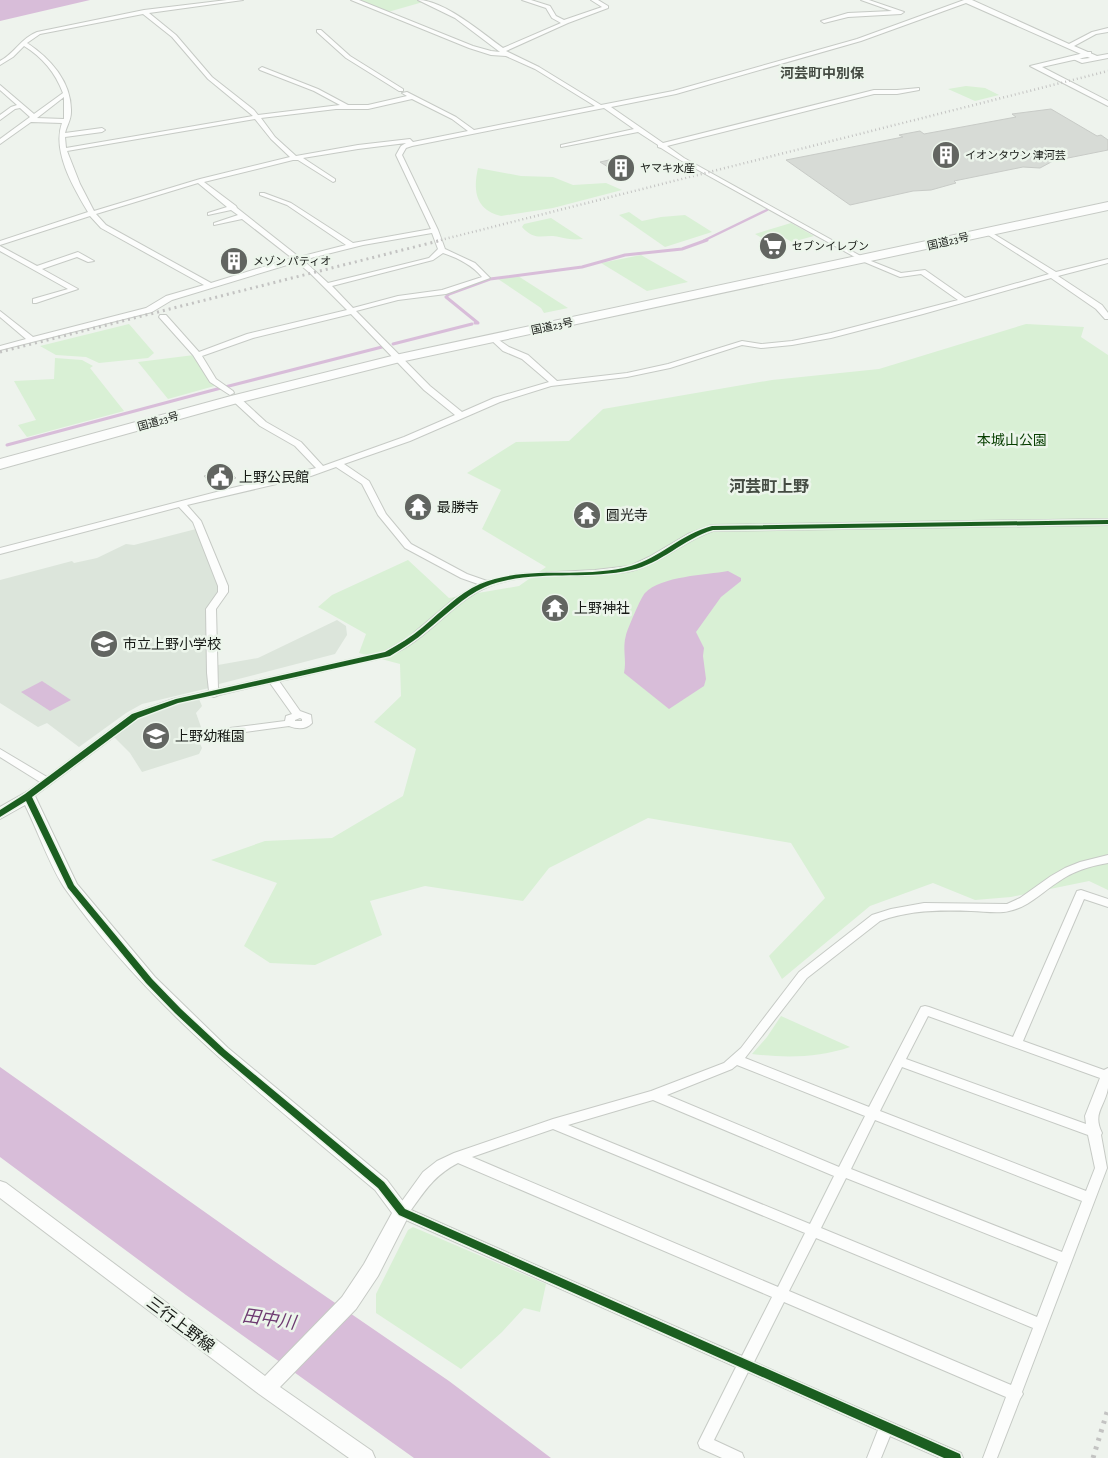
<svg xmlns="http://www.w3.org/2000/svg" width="1108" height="1458" viewBox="0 0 1108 1458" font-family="'Alegreya Sans','Noto Sans JP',sans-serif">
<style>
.built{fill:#dce5db}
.green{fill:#d9f0d5}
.water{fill:#d8bdd9}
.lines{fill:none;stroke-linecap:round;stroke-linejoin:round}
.stream-far1{stroke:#d8bdd9;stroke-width:2.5}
.stream{stroke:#d8bdd9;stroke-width:3}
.building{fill:#d7dbd6;stroke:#c8cbc7}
.street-casing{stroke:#c6cac5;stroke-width:2}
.secondary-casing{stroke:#c6cac5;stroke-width:2}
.highway-casing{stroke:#c6cac5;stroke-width:2}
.street{fill:#fcfdfc;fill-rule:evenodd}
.secondary{fill:#fcfdfc;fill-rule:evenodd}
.highway{fill:#fcfdfc;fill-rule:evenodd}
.rail-far2{stroke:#c3c3c2;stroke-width:2.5;stroke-dasharray:1 3;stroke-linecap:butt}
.rail-far1{stroke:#c3c3c2;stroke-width:3;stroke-dasharray:2 4;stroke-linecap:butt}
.rail{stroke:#c3c3c2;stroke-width:5;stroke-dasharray:3 6;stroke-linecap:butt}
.cycleway-casing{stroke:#ecf5eb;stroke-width:3}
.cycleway{fill:#1b5e20;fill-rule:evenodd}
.labels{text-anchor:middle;stroke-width:5;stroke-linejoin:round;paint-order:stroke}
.far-poi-label{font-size:11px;fill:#161915;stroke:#ecf5eb;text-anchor:start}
.far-street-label{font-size:11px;fill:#161915;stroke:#ecf5eb}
.far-quarter-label{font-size:14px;font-weight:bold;fill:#444b42;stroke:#ecf5eb}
.park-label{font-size:14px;fill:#073e00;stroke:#ecf5eb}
.poi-label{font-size:14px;fill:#161915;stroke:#ecf5eb;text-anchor:start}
.quarter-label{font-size:16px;font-weight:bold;fill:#444b42;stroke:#ecf5eb}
.near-street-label{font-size:16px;fill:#161915;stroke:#ecf5eb}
.near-water-label{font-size:18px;font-style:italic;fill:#6e3b71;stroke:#ecf5eb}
</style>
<rect width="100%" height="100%" fill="#eef3ed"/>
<g class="built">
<polygon points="196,529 210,562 219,591 206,610 209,638 206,666 209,688 142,704 126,713 79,747 47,723 38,727 0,703 0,580 72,561 74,563 97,558 126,544 134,545"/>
<polygon points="337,620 346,626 347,635 335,654 219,684 217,666 218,665 258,658"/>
<polygon points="199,699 202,706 196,713 201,727 196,735 202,748 199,754 142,772 130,753 114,737 142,717 162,708"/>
</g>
<g class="green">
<polygon points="357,0 419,0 423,2 388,12"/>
<polygon points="966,86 985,88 999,95 975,101 948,89"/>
<path d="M478,168L521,176L553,177L573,185L606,183L622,190L553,208L501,216C475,210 473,190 478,168Z"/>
<polygon points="629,212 642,221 661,217 685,215 712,232 665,247 619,215"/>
<path d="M551,218L583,239C573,240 568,239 559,237C545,233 536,243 522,227L524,224Z"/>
<polygon points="791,223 814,236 792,242 781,236 769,242 755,234"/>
<polygon points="641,255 688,282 647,291 601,263"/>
<polygon points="518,276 568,308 544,313 541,308 498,279"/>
<polygon points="129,324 154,353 148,358 99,363 86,357 56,355 40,346"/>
<polygon points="1026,324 1084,327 1081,337 1108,355 1108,890 1089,881 1011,897 975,900 933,883 870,906 782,979 769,956 825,898 791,843 648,818 549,868 523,901 425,886 370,901 382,935 315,965 270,963 244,946 277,883 211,860 265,841 332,838 403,796 416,749 374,722 401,696 400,664 359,653 366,634 318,607 332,595 408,560 449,598 519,586 546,567 482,529 501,490 467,473 516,442 569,441 603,409 772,380 879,369"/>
<polygon points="194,355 218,385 168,399 138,362"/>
<polygon points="55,358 82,360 93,366 90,368 124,411 27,437 18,425 36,420 14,381 54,379"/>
<path d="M781,1016L850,1047C818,1058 785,1058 752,1054L767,1037Z"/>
<polygon points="413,1227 546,1284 540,1312 524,1308 502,1332 461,1369 376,1313 376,1294 408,1230"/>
</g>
<g class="water">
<polygon points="0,0 90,0 0,21"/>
<path d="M728,571L741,578V581L721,597L696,632L704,648L703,656L706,679L704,686L669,709L624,673C627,660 622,649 626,635C628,628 641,597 645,593C661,576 706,575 728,571Z"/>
<polygon points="42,681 71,700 50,711 21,692"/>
<polygon points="0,1067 274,1261 449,1381 551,1458 414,1458 393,1443 186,1295 0,1157"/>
</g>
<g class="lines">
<polyline class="stream-far1" points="703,241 767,210"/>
<g class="stream">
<polyline points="475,323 478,323 446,297 449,294 490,279 582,267 625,255 682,249 707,240"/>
<polyline points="393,344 472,324"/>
<polyline points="225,387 382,347"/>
<polyline points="7,445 221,388"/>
</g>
</g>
<g class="building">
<polygon points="1051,109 1097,136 1101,135 1108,140 1108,150 1053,161 1040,168 1023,167 954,181 956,183 931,190 913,191 850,205 786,160 903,137 899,135 920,131 924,134 1016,117 1012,114"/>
<polygon points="618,158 634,167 616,172 600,162"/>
<polygon points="227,469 236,478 213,486 204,476"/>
</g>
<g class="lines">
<defs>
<g id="street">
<path d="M227,0H243L149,13L176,35L212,77L254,110L258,115L340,105L314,91L260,70L259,69L262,67L318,89L348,105H368L407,96L402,93L407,92L456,117L474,130L595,106L535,69L506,56L491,55L469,48L351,0H359L473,46L491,51L500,52L455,18L418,0C444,0 482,33 503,48L561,23L552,18L546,8L522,0H531L550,6L556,16L564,20L602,7L591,0H598L608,6V8L568,23L506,51L539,67L601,105L673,91L857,39L964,0H972L1069,44L1092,32L1108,28V32L1096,34L1074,46L1097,56L1108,54V58L1082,63L1071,58L1074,56L1082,59L1090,58L966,3L861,41L676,94L611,107L663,143L874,90H897L919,88V90L897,94H874L667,146L684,158L866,259L901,273L925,270L965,298L1049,274L985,233V231H989L1056,272L1108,259V263L1058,276L1102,305L1108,313V319H1105L1096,309L1051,278L923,314L831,338L792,345L761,348L742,345L670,368L627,377L551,386L500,402L410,441L344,464L369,481L386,514L411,544L467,574L487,581L518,574L595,570L630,566L649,557L688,534L712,525L1108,519V525L713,531C684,540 661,564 631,571C584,581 530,568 485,588C454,602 433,632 403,649C388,658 370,661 353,664C328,670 304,676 279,681L300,711L311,715L312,723C306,730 297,729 289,726L230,734L226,733L225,731L230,728L285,721L286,716L292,714L270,683L219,695L214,697L211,696L179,703L139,718L32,798H24L23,796L24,794L40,782L0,757V749L47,777L131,714L173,699L209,691L207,673L206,609L218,592V586L193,522L179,507L0,554V548L228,489L316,468L295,446L260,426L233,401V397H239L266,422L301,442L323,466L404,437L455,415L424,390L351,314L253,338L202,356L216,379L233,391L234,393L230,395L210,382L193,355L159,317L160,315H166L199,352L247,334L347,310L311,274L297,262L172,300L152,312L0,350V346L26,339L0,317V311L33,337L146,308L166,296L204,285L101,228L90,216L0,245V241L88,212C73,187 52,151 62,123L31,122L0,144V139L30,117L20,108L15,109L0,120V115L11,107L17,105L0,90V85L34,114L63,93C55,72 42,57 24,46L13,57L0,65V61C15,53 21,38 37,32L144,10ZM143,14L172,37L208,79L253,116L66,148L65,137L102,132L105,130L102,128L65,133C67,125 71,120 71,112C72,82 50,58 27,43L40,34ZM64,97V119L36,118H37ZM412,99L452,119L468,131L413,142L410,139L358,145L296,156L275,137L261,118L336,109H368ZM604,108L634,129L561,145V147L638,132L658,145V147L661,148L680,160L862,261L900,277L921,274L958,300L831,333L792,341L761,344L742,341L668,364L627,373L557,381L528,355L509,347L493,336L489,338L503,351L522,359L549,382L494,398L462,412L430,386L356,311L398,300L446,294L490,278L475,263L445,249L438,230L402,155L406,148L412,146ZM255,119L271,139L290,157L200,179L94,211L80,184L67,151ZM406,143L401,146L396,155L431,229L353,243L291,203L264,193H260V195L287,205L346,245L299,257L237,208L236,206L204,182L293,160H298L333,182L335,181V179L303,158L358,149ZM198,183L227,207L208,213V215L231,210L238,215L214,223V225L242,219L292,258L211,283L106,225L96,214ZM432,233L438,249L429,258L328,283L303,260L363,245ZM443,253C458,258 472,265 482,277L442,290L398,296L353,308L332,286L433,260ZM336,467L362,484L378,515L405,548L461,578L478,584L454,599L409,637L384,652L218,689L216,609L228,592V586L201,521L187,505L311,476ZM300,718L302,719V721H295V720Z"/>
<polygon points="861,0 869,0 904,12 901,14 848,17 824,23 821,21 848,13 892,11"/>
<polygon points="317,30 321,30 350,56 403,89 403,91 399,91 346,58 317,32"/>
<polygon points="0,246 37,266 78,252 94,261 88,262 77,257 42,269 78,289 36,303 33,303 33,299 68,289 0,251"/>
<path d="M1108,855V863C1090,866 1073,871 1058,882C1042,892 1029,907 1009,911C998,914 983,911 971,911C940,910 910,910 880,921L807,978L745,1058L869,1107L921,1007L925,1006L929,1007L1013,1037L1077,891L1081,890L1108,899V907L1084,899L1023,1041L1104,1070L1108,1068C1108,1075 1108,1082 1108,1088C1105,1107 1092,1113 1102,1133L1101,1135L1107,1168L1022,1392L1023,1394L1020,1399L997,1458H983L1006,1397L784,1302L754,1362L961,1453L963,1458H940L890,1436L881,1458H867L878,1430L748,1372L714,1440L742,1453L744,1458H722L700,1448L698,1443L736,1367L397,1216L395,1212L397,1208L423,1172L437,1161L454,1153L553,1119L651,1091L724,1063L741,1048L799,972L872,915L891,909L924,903L1007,904L1020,898L1051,876L1065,868L1080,862ZM928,1016L1100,1078L1085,1116L1086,1124L906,1059ZM737,1065L865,1116L839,1167L667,1095L732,1069ZM902,1067L1088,1135L1095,1168L1086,1191L880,1111ZM653,1100L834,1176L810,1224L568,1125ZM875,1120L1082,1201L1062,1252L851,1169ZM553,1129L805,1233L778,1287L472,1157ZM458,1163L772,1297L742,1356L411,1210C426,1189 435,1175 458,1163ZM846,1178L1058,1262L1037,1317L821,1228ZM816,1238L1033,1328L1011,1385L789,1291Z"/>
</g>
<g id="secondary">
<polygon points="1088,52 1091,52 1091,56 1042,67 1108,101 1108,106 1030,66"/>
<path d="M28,791L35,796L77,884L155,977L228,1048L387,1180L411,1212L408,1217L378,1276L356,1309L280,1387L372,1451L375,1458H349L259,1394L0,1198V1181L6,1183L265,1376L342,1297L364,1264L392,1213L375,1190C265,1097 150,1009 66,890C51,869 37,829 25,805L0,819V807Z"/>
</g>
<polygon id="highway" points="1108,202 1108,210 400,362 241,402 0,469 0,459 231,396 400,354"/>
</defs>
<use href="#street" class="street-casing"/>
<use href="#secondary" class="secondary-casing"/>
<use href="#highway" class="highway-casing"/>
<use href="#street" class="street"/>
<use href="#secondary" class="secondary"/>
<use href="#highway" class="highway"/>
<polyline class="rail-far2" points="437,241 1108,71"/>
<polyline class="rail-far1" points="0,352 442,240"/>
<polyline class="rail" points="1093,1458 1108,1409"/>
<defs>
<path id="cycleway" d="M1108,520V524L713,530C683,539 661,564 631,570C584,581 531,568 485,587C463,597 446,615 427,630C416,640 403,648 390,656L178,703L138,718L32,797L74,885L152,979L181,1009L225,1050L384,1182L405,1209L960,1454L961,1458H944L399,1215L378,1188L219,1054L175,1013L146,983L68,888L26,801L0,817V810L25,794L132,714L176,699L385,652C398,645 411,637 423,627C441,612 458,594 480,584C528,564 581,580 631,566C660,558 681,534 712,526Z"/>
</defs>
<use href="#cycleway" class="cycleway-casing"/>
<use href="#cycleway" class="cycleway"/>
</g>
<defs>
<symbol id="building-disc" viewBox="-11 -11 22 22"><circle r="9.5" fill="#626561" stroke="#ecf5eb"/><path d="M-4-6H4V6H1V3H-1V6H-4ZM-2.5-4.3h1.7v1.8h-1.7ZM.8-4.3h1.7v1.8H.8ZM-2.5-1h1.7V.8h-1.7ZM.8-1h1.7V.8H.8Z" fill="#fff"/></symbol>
<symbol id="supermarket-disc" viewBox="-11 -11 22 22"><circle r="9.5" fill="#626561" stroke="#ecf5eb"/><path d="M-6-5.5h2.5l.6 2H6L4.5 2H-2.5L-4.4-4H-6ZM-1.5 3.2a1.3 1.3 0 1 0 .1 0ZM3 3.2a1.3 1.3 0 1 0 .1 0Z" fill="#fff"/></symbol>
<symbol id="civic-disc" viewBox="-11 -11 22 22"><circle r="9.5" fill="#626561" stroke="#ecf5eb"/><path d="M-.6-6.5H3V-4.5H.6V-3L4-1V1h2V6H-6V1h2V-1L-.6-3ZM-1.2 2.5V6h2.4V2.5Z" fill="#fff"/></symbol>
<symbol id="temple-disc" viewBox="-11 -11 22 22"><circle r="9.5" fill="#626561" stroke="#ecf5eb"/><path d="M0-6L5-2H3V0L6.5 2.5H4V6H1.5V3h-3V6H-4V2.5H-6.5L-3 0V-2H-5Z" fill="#fff"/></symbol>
<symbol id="school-disc" viewBox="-11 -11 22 22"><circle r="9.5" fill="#626561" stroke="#ecf5eb"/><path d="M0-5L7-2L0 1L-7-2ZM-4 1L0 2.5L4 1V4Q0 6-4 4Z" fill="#fff"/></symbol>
</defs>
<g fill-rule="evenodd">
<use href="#building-disc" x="930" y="139" width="32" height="32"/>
<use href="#building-disc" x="605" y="152" width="32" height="32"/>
<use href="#supermarket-disc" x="757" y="230" width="32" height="32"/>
<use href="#building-disc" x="218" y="245" width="32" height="32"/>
<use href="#civic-disc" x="204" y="461" width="32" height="32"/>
<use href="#temple-disc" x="402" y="491" width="32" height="32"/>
<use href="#temple-disc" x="571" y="499" width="32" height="32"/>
<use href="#temple-disc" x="539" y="592" width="32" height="32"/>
<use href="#school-disc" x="88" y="628" width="32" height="32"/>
<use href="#school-disc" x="140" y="720" width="32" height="32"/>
</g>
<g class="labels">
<g class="far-poi-label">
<text x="965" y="159">イオンタウン 津河芸</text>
<text x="640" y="172">ヤマキ水産</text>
<text x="792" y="250">セブンイレブン</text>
<text x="253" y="265">メゾン パティオ</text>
</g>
<g class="far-street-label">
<text transform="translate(948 241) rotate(-13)" y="4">国道23号</text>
<text transform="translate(552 326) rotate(-12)" y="4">国道23号</text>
<text transform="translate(158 421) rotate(-16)" y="4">国道23号</text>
</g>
<g class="far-quarter-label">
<text x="822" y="78">河芸町中別保</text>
</g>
<g class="park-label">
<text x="1012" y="445">本城山公園</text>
</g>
<g class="poi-label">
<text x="239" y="482">上野公民館</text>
<text x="437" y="512">最勝寺</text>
<text x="606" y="520">圓光寺</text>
<text x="574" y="613">上野神社</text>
<text x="123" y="649">市立上野小学校</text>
<text x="175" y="741">上野幼稚園</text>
</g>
<g class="quarter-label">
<text x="769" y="492">河芸町上野</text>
</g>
<g class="near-street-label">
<text transform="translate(181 1324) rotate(37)" y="6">三行上野線</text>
</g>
<g class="near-water-label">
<text transform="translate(269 1319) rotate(8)" y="6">田中川</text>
</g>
</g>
</svg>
